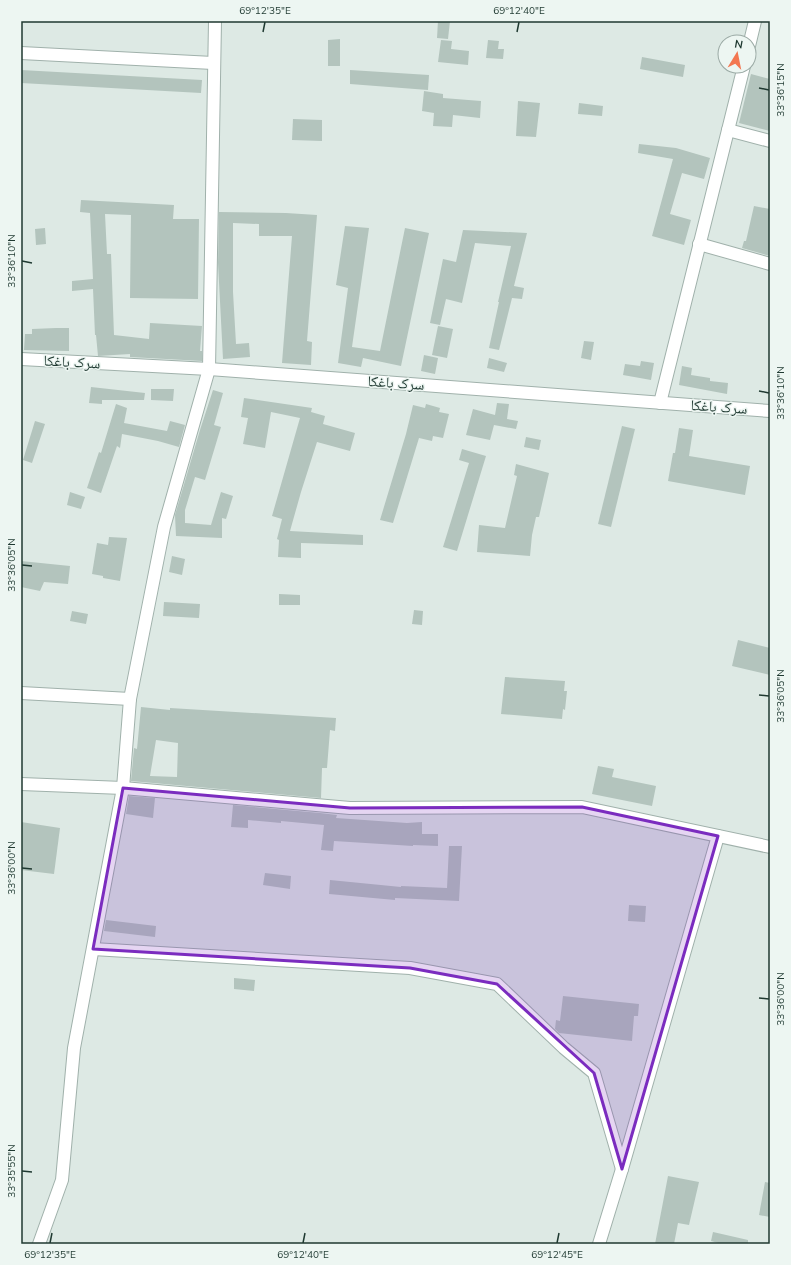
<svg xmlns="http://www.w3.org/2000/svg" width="791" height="1265" viewBox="0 0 791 1265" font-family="Mulish,'Noto Naskh Arabic',sans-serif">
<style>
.building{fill:#b3c4bd;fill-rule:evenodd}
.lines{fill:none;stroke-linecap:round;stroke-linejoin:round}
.minor-casing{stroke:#a0b1ab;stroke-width:14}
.tertiary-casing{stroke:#a0b1ab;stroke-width:14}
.minor{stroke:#fff;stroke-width:12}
.tertiary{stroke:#fff;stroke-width:12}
.marked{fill:#7b2cbf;fill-opacity:0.2;stroke:#7b2cbf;stroke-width:3;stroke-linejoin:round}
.ticks{fill:none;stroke:#1f3931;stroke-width:1.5}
.labels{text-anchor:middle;stroke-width:3;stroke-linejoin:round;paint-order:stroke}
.street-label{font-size:15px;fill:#1f3931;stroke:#edf6f2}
.neatline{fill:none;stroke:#1f3931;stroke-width:1.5}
.ticks-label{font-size:10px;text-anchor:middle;fill:#1f3931}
</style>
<rect width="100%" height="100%" fill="#dde9e4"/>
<g class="building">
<polygon points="438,21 450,21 448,39 437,38"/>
<polygon points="340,39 340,66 328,66 328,40"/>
<polygon points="441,40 452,41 451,49 469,51 468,65 438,62"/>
<polygon points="488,40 499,41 498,49 504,49 503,59 486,58"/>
<polygon points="642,57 685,65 683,77 640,69"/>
<polygon points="21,70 202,80 201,93 21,83"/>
<polygon points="350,70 429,75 428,90 350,84"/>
<polygon points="751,74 770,79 770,131 739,123"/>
<polygon points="424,91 443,94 443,98 481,101 480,118 453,115 452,127 433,126 434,113 422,111"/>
<polygon points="518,101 540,103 536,137 516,136"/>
<polygon points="579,103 603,106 602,116 578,114"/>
<polygon points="293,119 322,120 322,141 292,140"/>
<polygon points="639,144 676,148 710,158 704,179 682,173 670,214 691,220 684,245 652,236 673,159 638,153"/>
<polygon points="81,200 174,205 173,219 199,219 198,299 130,298 131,215 105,214 107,254 111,254 114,335 149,339 150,323 202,326 200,351 202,351 202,361 130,357 130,354 98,356 96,335 95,335 93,289 72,291 72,281 93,279 90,213 80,212"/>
<polygon points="754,206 770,209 770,256 742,248 744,241 746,241"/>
<polygon points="219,212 286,213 317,215 307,341 312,342 311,365 282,363 292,236 259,236 259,224 233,223 233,292 236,344 249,343 250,357 223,359 218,263"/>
<polygon points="345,226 369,228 352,347 380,351 405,228 429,233 401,366 363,358 361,367 338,363 348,288 336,285"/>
<polygon points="45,228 46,244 36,245 35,229"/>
<polygon points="463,230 527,233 514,286 524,288 522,299 512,298 499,350 489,348 499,302 498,302 511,246 475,243 462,303 446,299 440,325 430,323 443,259 456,262"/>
<polygon points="438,326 453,329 447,358 432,355"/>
<polygon points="56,328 69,328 69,351 24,350 25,334 32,334 32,329"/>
<polygon points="584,341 594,342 591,360 581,358"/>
<polygon points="424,355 438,358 435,374 421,371"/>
<polygon points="489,358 507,363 504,372 487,368"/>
<polygon points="641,361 654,363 651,380 623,375 625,364 640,366"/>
<polygon points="682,366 692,368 691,375 710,378 710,381 728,383 727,394 679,385"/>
<polygon points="91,387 145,393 144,400 102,400 102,404 89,403"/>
<polygon points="151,389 174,389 173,401 151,400"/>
<polygon points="213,390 223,393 214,425 221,427 205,480 195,477 185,510 185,523 211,525 221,492 233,496 226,519 222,518 222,538 176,536 175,515 200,430"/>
<polygon points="244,398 312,408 311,412 325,416 323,424 355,433 350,451 317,442 301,492 290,531 363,535 363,545 301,543 301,558 278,557 279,540 277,539 282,519 272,516 300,418 271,412 265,448 243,444 248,418 241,417"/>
<polygon points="497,403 509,404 507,419 518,421 516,429 494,425 490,440 466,435 473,409 495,415"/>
<polygon points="116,404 127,408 124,423 167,431 170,421 185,425 179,447 158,441 122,434 120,448 117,446 101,493 87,488 99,452 101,453"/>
<polygon points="426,404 440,408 439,412 449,414 443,438 433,436 432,441 419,438 393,523 380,520 406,434 413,405 425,408"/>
<polygon points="35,421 45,424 32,463 23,460"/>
<polygon points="622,426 635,429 611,527 598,524"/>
<polygon points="679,428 693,430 689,456 750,466 745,495 668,481 673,453 675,453"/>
<polygon points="526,437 541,440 539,450 524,447"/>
<polygon points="462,449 486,456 457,551 443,547 469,463 459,460"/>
<polygon points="516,464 549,473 539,517 536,517 532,535 530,556 477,552 479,525 505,528 517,476 514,475"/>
<polygon points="70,492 85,497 81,509 67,505"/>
<polygon points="109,537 127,538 120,581 103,578 103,576 92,574 97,543 108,545"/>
<polygon points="172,556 185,559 182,575 169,572"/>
<polygon points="21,561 70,566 68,584 44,582 40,591 21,587"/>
<polygon points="279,594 300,595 300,605 279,605"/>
<polygon points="164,602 200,604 199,618 163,616"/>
<polygon points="414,610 423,611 422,625 412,624"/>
<polygon points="72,611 88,614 86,624 70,621"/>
<polygon points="738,640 770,648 770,675 732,666"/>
<polygon points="505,677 565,681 564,691 567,691 565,710 563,709 562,719 501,714"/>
<path d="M141,707L170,710V708L336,718L335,731L330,730L327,768H322L321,798L131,781L134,748L137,749ZM156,740L178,743L177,777L150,776Z"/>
<polygon points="598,766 614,769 612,777 656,786 652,806 592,794"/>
<polygon points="129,796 155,798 153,818 126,814"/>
<polygon points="233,805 320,813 337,815 336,818 407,823 422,822 422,834 438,834 438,846 413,845 413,846 334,841 333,851 321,850 324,825 281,821 281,823 248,820 248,828 231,827"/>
<polygon points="21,822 60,828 54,874 21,870"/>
<polygon points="449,846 462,846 459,901 395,898 395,900 329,894 330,880 401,887 401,886 447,888"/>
<polygon points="265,873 291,876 290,889 263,885"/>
<polygon points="629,905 646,906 645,922 628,921"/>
<polygon points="106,920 156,926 155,937 104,931"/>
<polygon points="234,978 255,980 254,991 234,989"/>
<polygon points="563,996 639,1004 638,1016 634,1016 632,1041 559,1033 555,1029 556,1020 560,1021"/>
<polygon points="668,1176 699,1182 689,1225 678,1223 674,1244 655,1244"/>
<polygon points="765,1182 770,1183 770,1217 759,1215"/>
<polygon points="713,1232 748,1240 748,1244 722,1244 711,1241"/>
</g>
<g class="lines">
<defs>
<g id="minor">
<polyline points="749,46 755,21"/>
<polyline points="21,53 213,63"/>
<polyline points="728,130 770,141"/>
<polyline points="699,244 770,264"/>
<polyline points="660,403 744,66"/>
<polyline points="21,693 130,699"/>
<polyline points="21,784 123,788 350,808 582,807 770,847"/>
<polyline points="93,949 410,968 497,984 564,1048 594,1073 622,1169"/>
<polyline points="39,1244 62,1180 74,1048 123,788 130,699 164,527 209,369 215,21"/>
<polyline points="599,1244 622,1169 718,836"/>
</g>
<polyline id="tertiary" points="21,359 209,369 770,411"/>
</defs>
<use href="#minor" class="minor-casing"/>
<use href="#tertiary" class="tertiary-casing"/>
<use href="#minor" class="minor"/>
<use href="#tertiary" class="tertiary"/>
</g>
<path class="marked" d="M123,788L350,808L582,807L718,836L622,1169L594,1073L497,984L410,968L93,949Z"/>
<path class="ticks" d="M263,32L265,22M517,32L519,22M759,88L769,90M22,261L32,263M759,391L769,393M22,565L32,566M759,695L769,696M22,868L32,869M759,998L769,999M22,1171L32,1172M50,1243L52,1233M303,1243L305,1233M557,1243L559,1233"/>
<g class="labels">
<g class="street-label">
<text transform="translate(72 362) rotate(3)" y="5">سرک باغکا</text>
<text transform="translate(396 383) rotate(4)" y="5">سرک باغکا</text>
<text transform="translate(719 407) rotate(4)" y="5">سرک باغکا</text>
</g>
</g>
<rect width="791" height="1265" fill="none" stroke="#edf6f2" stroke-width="44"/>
<g transform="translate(737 54) rotate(10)"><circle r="19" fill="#edf6f2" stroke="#9baaa5"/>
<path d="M0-3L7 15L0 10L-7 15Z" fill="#f37751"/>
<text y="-6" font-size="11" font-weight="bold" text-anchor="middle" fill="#1f3931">N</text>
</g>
<rect x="22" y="22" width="747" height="1221" class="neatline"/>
<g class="ticks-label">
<text x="265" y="14">69°12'35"E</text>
<text x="519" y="14">69°12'40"E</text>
<text transform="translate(780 90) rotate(-90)" y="4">33°36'15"N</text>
<text transform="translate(11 261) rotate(-90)" y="4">33°36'10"N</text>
<text transform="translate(780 393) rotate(-90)" y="4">33°36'10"N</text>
<text transform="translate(11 565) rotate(-90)" y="4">33°36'05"N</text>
<text transform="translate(780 696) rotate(-90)" y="4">33°36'05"N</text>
<text transform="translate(11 868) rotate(-90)" y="4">33°36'00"N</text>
<text transform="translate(780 999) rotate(-90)" y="4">33°36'00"N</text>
<text transform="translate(11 1171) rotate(-90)" y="4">33°35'55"N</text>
<text x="50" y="1258">69°12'35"E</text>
<text x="303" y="1258">69°12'40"E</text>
<text x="557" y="1258">69°12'45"E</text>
</g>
</svg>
